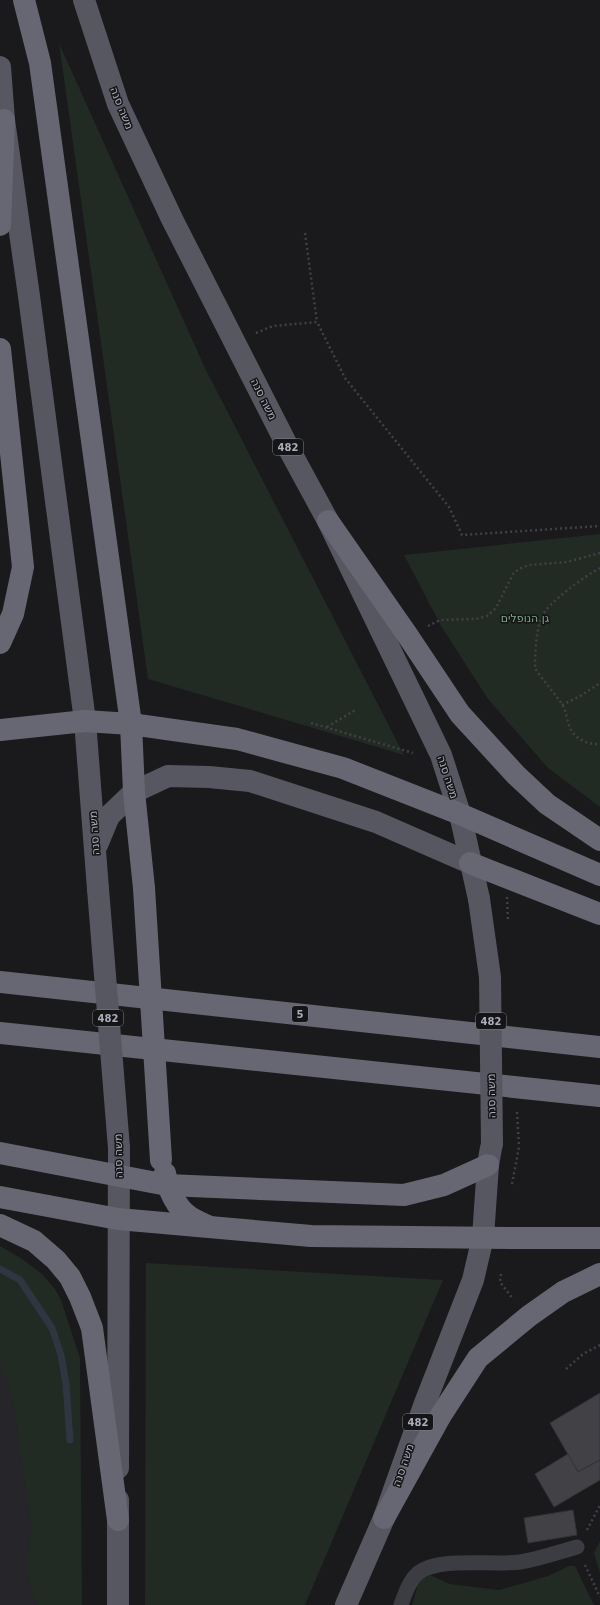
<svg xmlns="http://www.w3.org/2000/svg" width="600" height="1605" viewBox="0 0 600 1605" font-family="'DejaVu Sans',Heebo,sans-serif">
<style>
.built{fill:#262529}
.green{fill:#212a23}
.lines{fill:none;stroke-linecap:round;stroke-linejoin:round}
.stream{stroke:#2e3641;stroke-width:7}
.building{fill:#414146;stroke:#343338}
.path{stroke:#404148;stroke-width:2.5;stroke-dasharray:2 3;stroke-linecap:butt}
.lane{stroke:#3c3c43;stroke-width:15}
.primary{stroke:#565760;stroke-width:22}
.highway{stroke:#666772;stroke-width:22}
.path-bridge{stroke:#404148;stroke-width:2.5;stroke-dasharray:2 3;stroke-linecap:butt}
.primary-bridge{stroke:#565760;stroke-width:22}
.highway-bridge{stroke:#666772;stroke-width:22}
.labels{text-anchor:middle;stroke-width:3;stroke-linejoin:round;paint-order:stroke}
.shield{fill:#151417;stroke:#7e808a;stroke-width:1}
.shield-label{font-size:10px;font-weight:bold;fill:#abaebc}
.street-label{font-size:11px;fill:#abaebc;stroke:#151417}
.park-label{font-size:11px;fill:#81a889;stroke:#151417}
</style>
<rect width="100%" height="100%" fill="#1a191c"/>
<polygon class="built" points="0,1294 66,1605 0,1605"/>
<g class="green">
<polygon points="59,43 205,368 404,755 148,679"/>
<polygon points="600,534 600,807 548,768 488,699 441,626 404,555"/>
<polygon points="0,1246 19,1257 41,1273 55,1289 61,1300 80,1358 82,1605 37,1605 27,1574 31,1526 12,1395 0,1364"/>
<polygon points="146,1263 443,1280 305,1605 145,1605"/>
<polygon points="600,1541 600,1573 594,1553"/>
<polygon points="569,1566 575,1566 594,1605 412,1605 419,1581 430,1575 450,1584 499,1590 548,1576"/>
</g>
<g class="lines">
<polyline class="stream" points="0,1269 20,1280 52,1328 61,1355 66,1384 70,1440"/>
</g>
<g class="building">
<polygon points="600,1393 600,1460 578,1472 550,1423"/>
<polygon points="568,1454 578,1472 600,1460 600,1480 554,1507 535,1474"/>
<polygon points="573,1510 577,1535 528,1543 524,1518"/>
</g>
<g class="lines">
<g class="path">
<polyline points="305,233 317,322"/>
<polyline points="256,333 273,326 317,322 345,378 449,507 462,535 600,526"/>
<path d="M600,568C585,576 547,603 541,618C536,634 535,652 535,668C543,681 555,693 563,706C567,713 567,723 571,730C577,740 589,745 600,744"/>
<polyline points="428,626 440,620 476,619 487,616 496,608 513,574 519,569 529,565 567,562 600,553"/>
<polyline points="562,705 582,695 600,683"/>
<polyline points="311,723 413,753"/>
<polyline points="327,727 357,709"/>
<polyline points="512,1184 519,1147"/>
<polyline points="501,1274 500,1282 513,1299"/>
<polyline points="566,1369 583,1354 600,1345"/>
<polyline points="587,1530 600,1505"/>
<polyline points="585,1565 600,1597"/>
</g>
<path class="lane" d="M401,1605C405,1594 409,1581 418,1573C440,1556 493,1566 520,1562C539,1559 558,1552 577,1547"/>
<g class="primary">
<polyline points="84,0 118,104 172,219 290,451 328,521 441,755 460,814 479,899"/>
<polyline points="0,67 4,120 29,296 85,721 98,889"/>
<polyline points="97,845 109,816 134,792 168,776 209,777 250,781 376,822 470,863"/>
<polyline points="118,1468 119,1148"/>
<polyline points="118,1605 118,1500"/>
<polyline points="346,1605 384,1518 425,1403 473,1280 483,1237 488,1165 491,1148"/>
</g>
<g class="highway">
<polyline points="24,0 40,63 131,724 134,792 144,888"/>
<polyline points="0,225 4,120"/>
<polyline points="0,349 23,567 13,614 0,643"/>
<polyline points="328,521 408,636 460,714 516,775 547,804 600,840"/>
<polyline points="0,730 85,721 131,724 237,739 343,768 460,814 600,875"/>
<polyline points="470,863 600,914"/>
<polyline points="0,982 600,1047"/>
<polyline points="0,1033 600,1096"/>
<polyline points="0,1153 167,1185 404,1195 444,1185 488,1165"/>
<path d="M165,1173C168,1189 176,1208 190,1217C196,1221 202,1223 208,1226"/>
<polyline points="0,1197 118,1219 311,1236 521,1238 600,1238"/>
<polyline points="0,1225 34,1241 56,1260 70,1277 80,1297 92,1328 118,1520"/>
<polyline points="384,1518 441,1415 478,1358 529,1316 563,1292 600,1274"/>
</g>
<g class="path-bridge">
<polyline points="507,897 508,921"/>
<polyline points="517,1112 519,1147"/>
</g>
<g class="primary-bridge">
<polyline points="98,889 119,1148"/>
<polyline points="479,899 490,977 492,1144"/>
</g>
<polyline class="highway-bridge" points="144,888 161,1160"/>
</g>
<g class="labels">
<g class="shield">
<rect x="273" y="439" width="30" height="16" rx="3"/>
<rect x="292" y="1006" width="16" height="16" rx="3"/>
<rect x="93" y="1010" width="30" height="16" rx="3"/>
<rect x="476" y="1013" width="30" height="16" rx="3"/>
<rect x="403" y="1414" width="30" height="16" rx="3"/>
</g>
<g class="shield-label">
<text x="288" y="451">482</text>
<text x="300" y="1018">5</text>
<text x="108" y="1022">482</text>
<text x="491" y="1025">482</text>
<text x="418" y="1426">482</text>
</g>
<g class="street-label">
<text transform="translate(122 108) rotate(68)" y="4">משה סנה</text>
<text transform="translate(264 399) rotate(64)" y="4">משה סנה</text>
<text transform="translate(448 777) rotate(72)" y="4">משה סנה</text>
<text transform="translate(94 833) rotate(-94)" y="4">משה סנה</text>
<text transform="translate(491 1096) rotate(-91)" y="4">משה סנה</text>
<text transform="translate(118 1156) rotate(-91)" y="4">משה סנה</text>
<text transform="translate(403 1465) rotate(-71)" y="4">משה סנה</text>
</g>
<g class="park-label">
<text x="525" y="622">גן הנופלים</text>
</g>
</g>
</svg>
